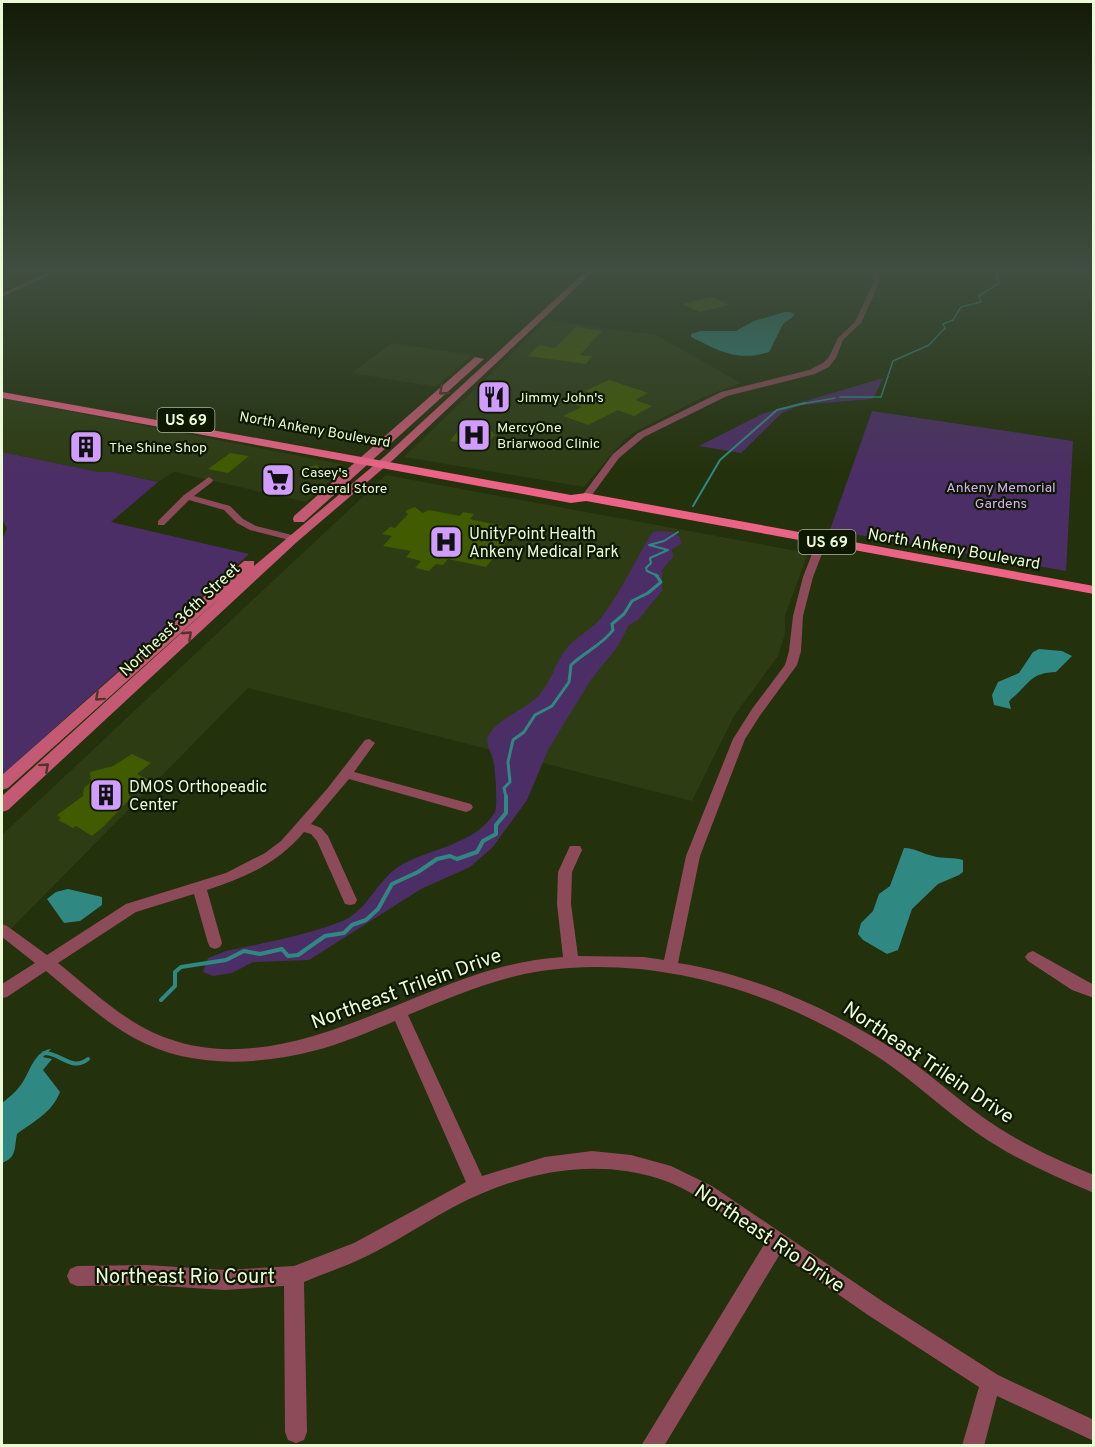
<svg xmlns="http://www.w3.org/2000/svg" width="1095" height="1447" viewBox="0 0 1095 1447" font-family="Overpass,sans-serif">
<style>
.built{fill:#2d3c12}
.green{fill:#4c2e66}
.water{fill:#2f8982}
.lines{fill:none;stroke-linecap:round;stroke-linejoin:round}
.stream-far3{stroke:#2f8982;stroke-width:1.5}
.stream-far2{stroke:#2f8982;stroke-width:2}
.stream-far1{stroke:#2f8982;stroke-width:3}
.stream{stroke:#2f8982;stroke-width:4}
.building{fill:#405b00}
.minor{fill:#8d4b59;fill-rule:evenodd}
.secondary{fill:#c35972;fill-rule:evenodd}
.primary{fill:#ec6386;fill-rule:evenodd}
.oneway{stroke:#56322e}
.labels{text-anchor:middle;stroke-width:4.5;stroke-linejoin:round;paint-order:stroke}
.far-poi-label{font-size:14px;fill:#eafad6;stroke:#0e1800;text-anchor:start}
.far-street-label{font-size:14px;fill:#eafad6;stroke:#0e1800}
.far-park-label{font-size:14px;fill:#d2aff5;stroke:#0e1800}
.shield{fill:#0e1800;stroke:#a8b696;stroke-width:1.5}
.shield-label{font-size:15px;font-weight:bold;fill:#eafad6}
.poi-label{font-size:16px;fill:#eafad6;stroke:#0e1800;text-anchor:start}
.street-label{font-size:16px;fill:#eafad6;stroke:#0e1800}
.near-street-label{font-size:20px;fill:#eafad6;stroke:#0e1800}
</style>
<rect width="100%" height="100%" fill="#23310c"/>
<g class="built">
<polygon points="547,320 656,335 741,383 701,398 631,434 624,440 584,487 404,457"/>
<polygon points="392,343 472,355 436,387 352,373"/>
<polygon points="2,398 341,464 344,469 306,502 174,472 158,482 112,472 99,472 2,452"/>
<polygon points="386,475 808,553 785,616 785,634 778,656 734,716 692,801 248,688 2,938 2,835"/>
</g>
<g class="green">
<polygon points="883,378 873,399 800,405 782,413 741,453 699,446 762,414"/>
<polygon points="872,411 1073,441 1066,571 830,530"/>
<polygon points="2,452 99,472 112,472 158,482 111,522 249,554 2,775 2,540 7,528 2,520"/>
<path d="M659,531L673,532L680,537L681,544L672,549L673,557L662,570V591L638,620L629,625L618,646L590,681L548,750L527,800L492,848L470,867L421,889L309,960L253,962L232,973L213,976L203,972L208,958L226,951C263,943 304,936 340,922C367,912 375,883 398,867C428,848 475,846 495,812C498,806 495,771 494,763C492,752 483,743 490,733C501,717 523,711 537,697C553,681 553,665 567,648C577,636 591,630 601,618C620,593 634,563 650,536L653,532Z"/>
</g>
<g class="water">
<path d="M785,312H790L795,315L783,324L769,352C736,362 720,351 691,337V334L700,331H736L754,321Z"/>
<path d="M1039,649L1062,651L1072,656L1056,672C1029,673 1030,684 1011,699L1009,702L1011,709L994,705L992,695L998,682L1019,673L1033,652Z"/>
<path d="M904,848C915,848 923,854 933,856C943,859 953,857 963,860V872L959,875L938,884L912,909L898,950L887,954L863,940L858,934L861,923L873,911L879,894L890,886Z"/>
<polygon points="68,889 102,897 102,905 80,921 64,923 47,899 56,892"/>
<path d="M51,1049L43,1057L52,1059L43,1070L60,1092C52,1113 34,1121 17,1134C14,1149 17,1157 2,1163V1103C8,1098 15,1093 20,1086C30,1074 33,1051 51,1049Z"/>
</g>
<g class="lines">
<g class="stream-far3">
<polyline points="840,397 881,397 893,361 929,345 945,328 943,324 953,320 961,307 981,302 979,296 999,283 996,271"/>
<polyline points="796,405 835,398"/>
</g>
<g class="stream-far2">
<polyline points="693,506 720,460 777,410 805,403"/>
<polyline points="658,576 647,571 646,568 651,563 650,558 668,550 649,545 664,541 678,532"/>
</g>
<path class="stream-far1" d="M506,797L504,788L510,782L508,762L513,740L524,732L535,715L552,706L569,682L571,665C585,652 603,644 613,630L612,624L624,614L632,601L648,593L661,582L656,575"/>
<g class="stream">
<polyline points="161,1000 175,986 175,972 181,967 226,960 244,951 260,954 282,949 288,956 298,955 325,936 344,933 352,925 366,920 378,909 392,884 418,872 437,859 450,856 457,859 477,852 483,841 496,834 496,825 506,813 506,796"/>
<path d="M44,1053C61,1053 72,1072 88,1059"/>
</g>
</g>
<g class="building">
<polygon points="712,297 730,305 700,312 682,304"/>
<polygon points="576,327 602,331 580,355 592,356 586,364 528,356 539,345 555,348"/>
<polygon points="609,380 648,393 635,400 652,406 634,416 618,410 588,425 563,416 582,407 574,404 594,394 585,391"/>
<polygon points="467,425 487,428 485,430 494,432 492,434 496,434 487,443 481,445 450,441 460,428"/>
<polygon points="230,453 249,456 228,473 208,469"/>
<polygon points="317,465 323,474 304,478 299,469"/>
<polygon points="282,472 290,485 274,488 267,475"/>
<polygon points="415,507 423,513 429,510 460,516 463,512 474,514 470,519 501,526 502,528 518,527 486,567 448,559 443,565 436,564 429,571 415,568 421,561 406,557 411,551 383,546 392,536 382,534 390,527 395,528 408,514 405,511"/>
<polygon points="132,754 151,763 137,774 149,780 128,795 132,797 104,826 92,836 76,826 73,828 58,820 61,818 57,815 83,796 84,788 91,782 90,772 113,766"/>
</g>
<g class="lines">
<g class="minor">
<polygon points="52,271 59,271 2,297 2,293"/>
<polygon points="872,271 878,271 880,281 861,323 843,340 836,358 829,367 815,374 727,396 644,437 619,458 589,499 583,499 581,497 613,454 638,433 721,392 809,370 823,363 829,357 838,338 855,322 874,281"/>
<polygon points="209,477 213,480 212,482 194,496 230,506 243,519 256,526 296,536 296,540 293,541 250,530 237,523 224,510 189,500 164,525 158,525 158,521 184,495"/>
<path d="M822,538L827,541L813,577L803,616L801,651L797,665L761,714L745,739L700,856L678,963C754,975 828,1008 893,1049C923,1068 949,1092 977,1113C1012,1139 1053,1159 1094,1175V1193C1053,1176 1013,1158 977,1133C945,1111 916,1083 884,1061C785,994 661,954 541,971C495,978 451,997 408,1015L482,1176L545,1157L592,1151L631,1155L671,1166L712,1186L882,1301L998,1375L1094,1420V1441L997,1396L984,1446H962L979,1387L868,1315L780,1254L664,1446H641L765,1243C732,1221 699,1192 660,1179C602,1160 539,1169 483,1193C443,1209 406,1237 367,1256C347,1266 325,1273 304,1282L307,1432L304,1440L296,1443L288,1440L285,1432L284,1286L225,1290L146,1285L77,1286L70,1283L67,1276L70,1269L77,1266L146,1265L225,1270L294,1266L354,1243L466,1182L395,1021C369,1032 341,1044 313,1051C254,1066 188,1068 134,1038C102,1020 74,994 46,971L7,997L2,998V984L35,963L2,937V924L7,926L47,955L126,904L226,873L265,853L281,841L327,789L365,740L369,739L375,743L354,772L471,804L473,807L471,810L466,812L349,779L311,824L321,828L328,836L357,900L355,904L350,905L345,904L317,841L311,834L304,832C277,864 246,877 207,890L222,943L220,947L215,949L210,947L208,943L194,894L136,912L58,963C88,987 119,1017 154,1033C263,1082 377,1007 478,974C505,965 534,959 563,957L557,904L558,872L570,846H580L582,850L572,872L571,904L578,956L644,957L664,960L686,856L733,739L752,709L785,665L789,651L793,616L803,577L817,541Z"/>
<polygon points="1033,951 1094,985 1094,998 1072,990 1028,961 1025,957 1028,953"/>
</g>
<g class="secondary">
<polygon points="586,271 594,271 393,460 298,541 8,810 2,812 2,796 223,595 8,788 2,790 2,775 244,561 254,561 254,566 385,456"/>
<polygon points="475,357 484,359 304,522 294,522 293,519 294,516"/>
</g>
<polygon class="primary" points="2,392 571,495 586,493 1094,586 1094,594 586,501 571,503 2,398"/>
</g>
<defs><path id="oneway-chevron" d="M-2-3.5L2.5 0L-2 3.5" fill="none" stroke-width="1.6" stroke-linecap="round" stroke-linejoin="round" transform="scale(1.5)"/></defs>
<g class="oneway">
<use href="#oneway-chevron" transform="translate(443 391) rotate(139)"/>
<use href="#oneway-chevron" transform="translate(188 635) rotate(-43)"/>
<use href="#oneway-chevron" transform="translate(99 697) rotate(138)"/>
<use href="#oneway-chevron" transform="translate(45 767) rotate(-42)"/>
</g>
<linearGradient id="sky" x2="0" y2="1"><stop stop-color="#131b07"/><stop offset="0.57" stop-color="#3f4e40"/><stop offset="1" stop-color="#3f4e40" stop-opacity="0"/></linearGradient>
<rect width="1095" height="473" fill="url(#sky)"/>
<defs>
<symbol id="restaurant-square" viewBox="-11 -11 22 22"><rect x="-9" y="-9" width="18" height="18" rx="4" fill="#d09dff" stroke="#0e1800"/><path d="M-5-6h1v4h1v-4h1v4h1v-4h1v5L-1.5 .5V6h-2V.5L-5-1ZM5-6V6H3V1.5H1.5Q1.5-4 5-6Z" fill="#111"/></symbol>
<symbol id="hospital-square" viewBox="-11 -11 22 22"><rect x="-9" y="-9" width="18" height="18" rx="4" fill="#d09dff" stroke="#0e1800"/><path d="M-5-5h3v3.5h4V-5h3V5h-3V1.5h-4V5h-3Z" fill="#111"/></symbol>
<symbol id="building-square" viewBox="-11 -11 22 22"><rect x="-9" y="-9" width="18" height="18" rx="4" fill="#d09dff" stroke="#0e1800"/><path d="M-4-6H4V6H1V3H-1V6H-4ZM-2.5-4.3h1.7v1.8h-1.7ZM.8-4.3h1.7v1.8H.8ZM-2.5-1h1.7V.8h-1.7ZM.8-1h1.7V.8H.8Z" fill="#111"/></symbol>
<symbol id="supermarket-square" viewBox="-11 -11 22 22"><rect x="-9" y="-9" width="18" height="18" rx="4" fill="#d09dff" stroke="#0e1800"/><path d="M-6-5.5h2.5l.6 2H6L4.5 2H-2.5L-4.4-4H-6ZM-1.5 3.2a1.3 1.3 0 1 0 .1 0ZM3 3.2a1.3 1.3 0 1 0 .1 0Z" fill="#111"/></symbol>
</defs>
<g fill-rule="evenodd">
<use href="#restaurant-square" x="475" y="378" width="38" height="38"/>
<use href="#hospital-square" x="455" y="416" width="38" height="38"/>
<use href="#building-square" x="67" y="428" width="38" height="38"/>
<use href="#supermarket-square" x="259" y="461" width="38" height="38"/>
<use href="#hospital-square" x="427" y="523" width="38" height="38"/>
<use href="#building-square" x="87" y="776" width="38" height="38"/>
</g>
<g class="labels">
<g class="far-poi-label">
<text x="517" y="402">Jimmy John's</text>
<text x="497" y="432">MercyOne<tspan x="497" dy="16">Briarwood Clinic</tspan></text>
<text x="109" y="452">The Shine Shop</text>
<text x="301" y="477">Casey's<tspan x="301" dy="16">General Store</tspan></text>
</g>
<g class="far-street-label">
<text transform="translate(315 429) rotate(10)" y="5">North Ankeny Boulevard</text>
</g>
<g class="far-park-label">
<text x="1001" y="492">Ankeny Memorial<tspan x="1001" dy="16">Gardens</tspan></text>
</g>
<g class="shield">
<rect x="157.5" y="408" width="57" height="24" rx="4.5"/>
<rect x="798.5" y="530" width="57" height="24" rx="4.5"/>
</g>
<g class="shield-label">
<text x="186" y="425">US 69</text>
<text x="827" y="547">US 69</text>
</g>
<g class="poi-label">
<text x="469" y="539">UnityPoint Health<tspan x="469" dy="18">Ankeny Medical Park</tspan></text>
<text x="129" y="792">DMOS Orthopeadic<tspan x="129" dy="18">Center</tspan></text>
</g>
<g class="street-label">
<text transform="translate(954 548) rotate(10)" y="6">North Ankeny Boulevard</text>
<text transform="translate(179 619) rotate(-43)" y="6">Northeast 36th Street</text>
</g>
<g class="near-street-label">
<text transform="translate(406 988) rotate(-20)" y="7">Northeast Trilein Drive</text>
<text transform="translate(929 1062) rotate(34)" y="7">Northeast Trilein Drive</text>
<text transform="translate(770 1238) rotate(34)" y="7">Northeast Rio Drive</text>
<text x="185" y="1283">Northeast Rio Court</text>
</g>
</g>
<rect width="1095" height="1447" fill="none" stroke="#eafad6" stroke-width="6"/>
</svg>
